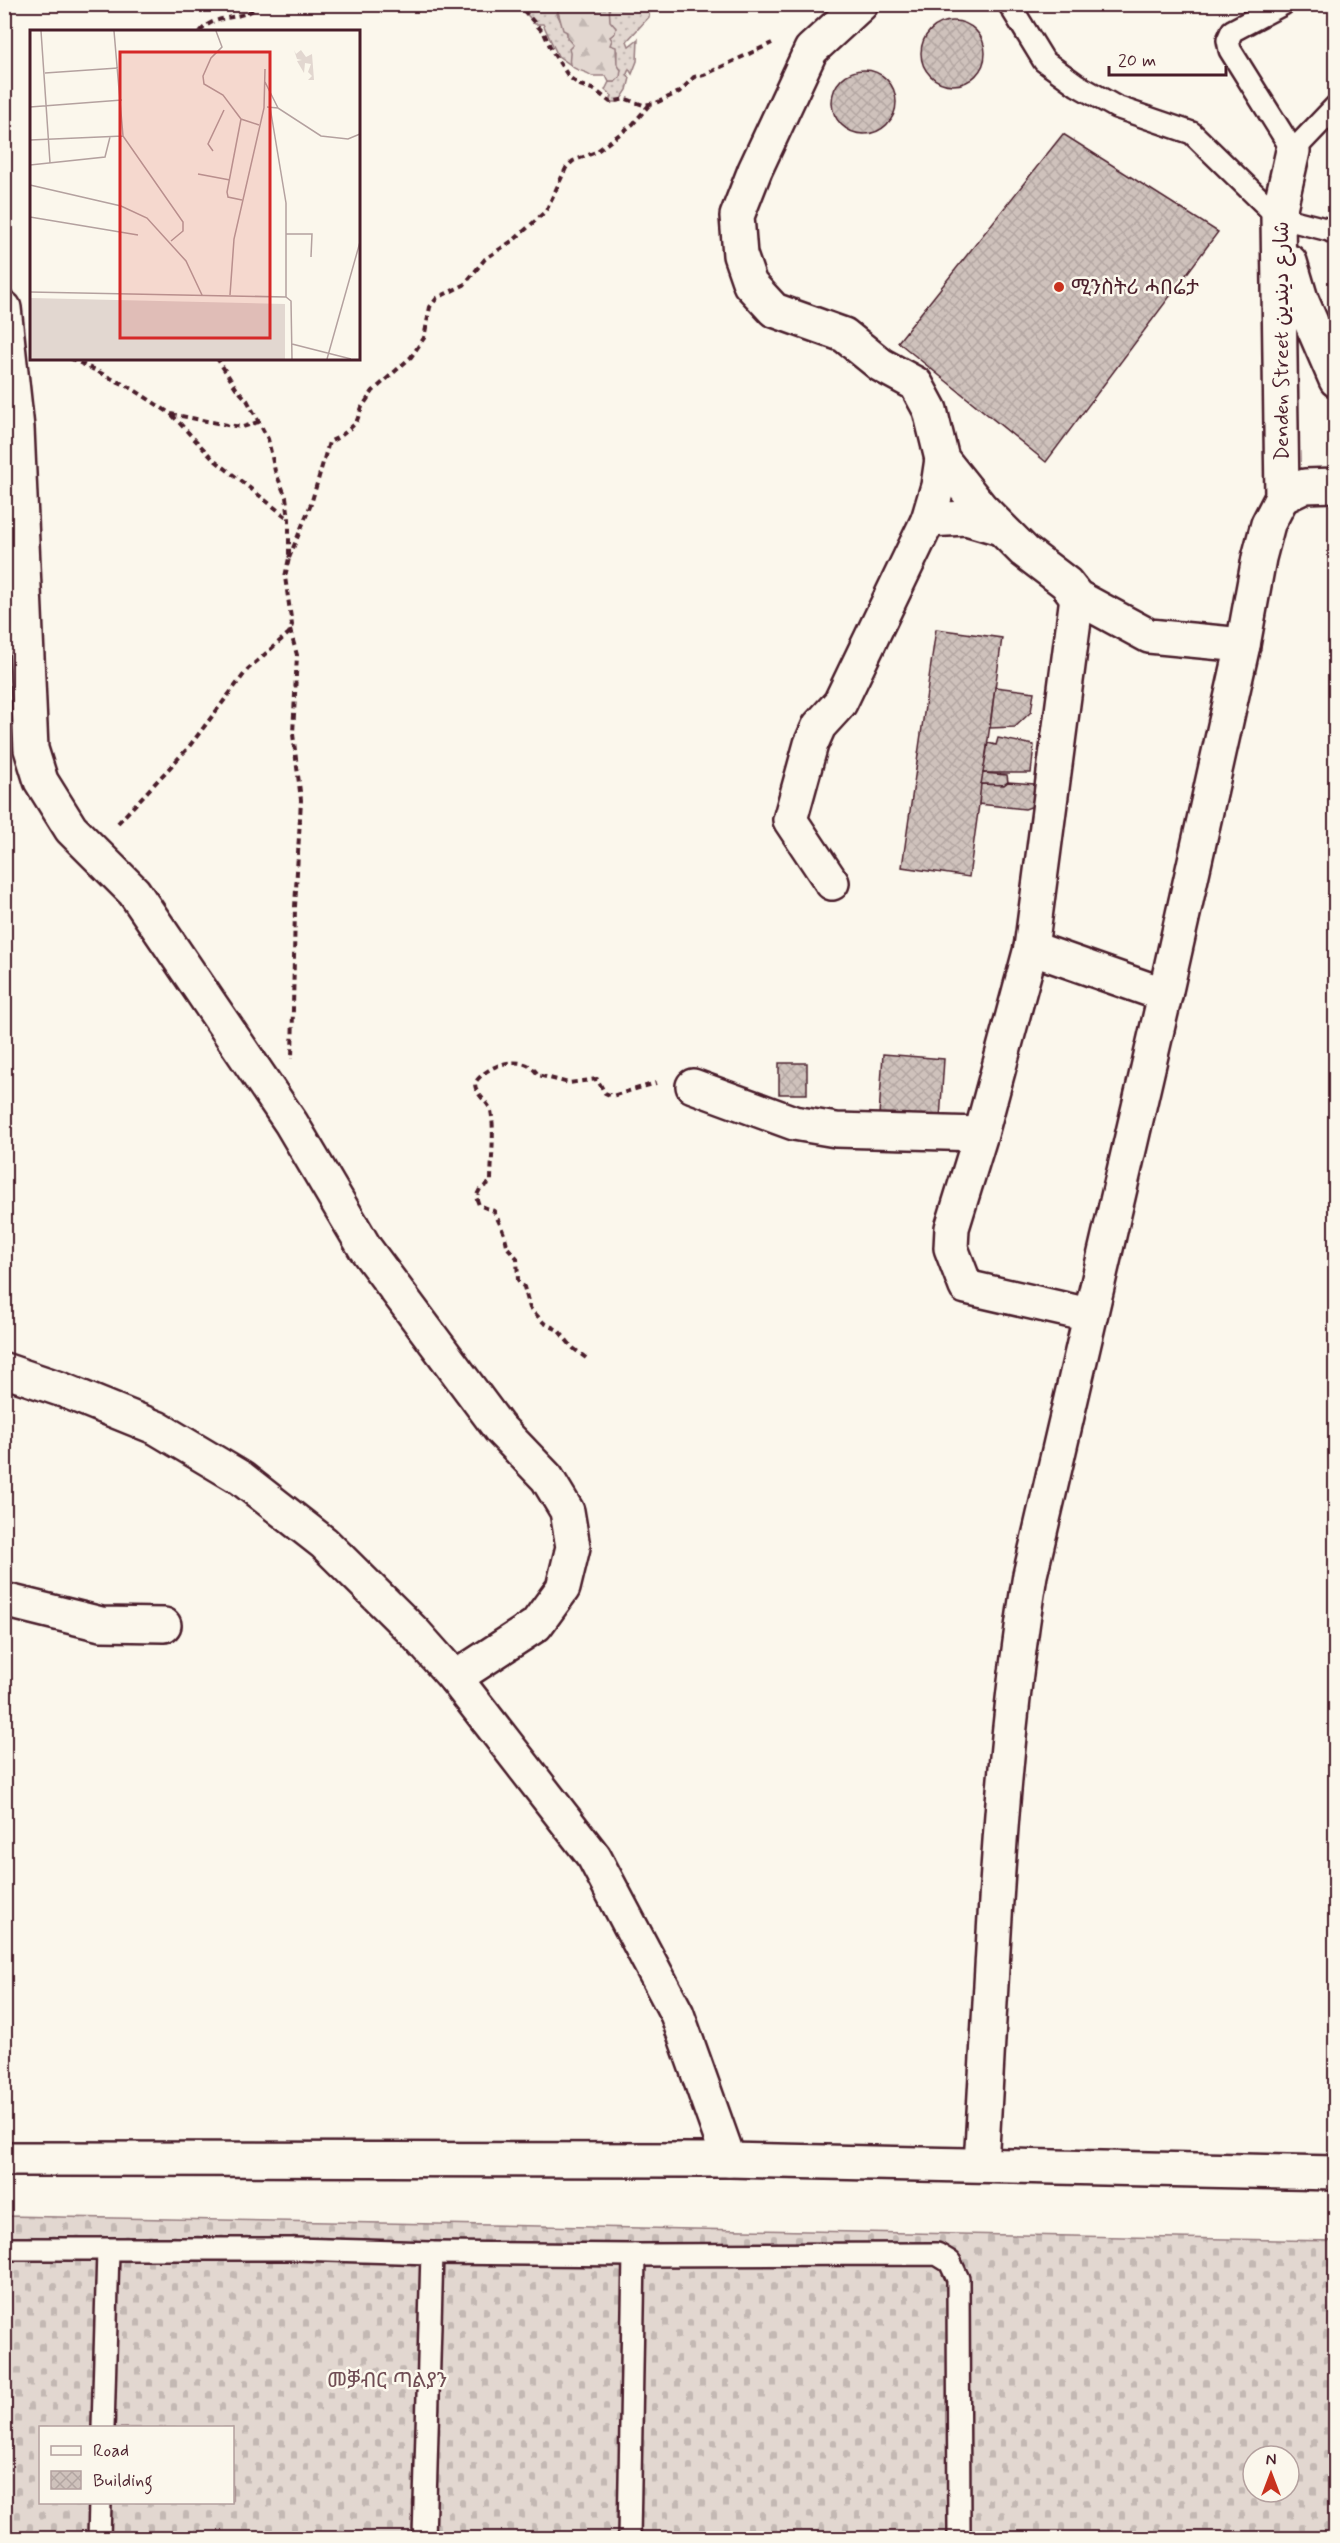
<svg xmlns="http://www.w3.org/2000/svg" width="1340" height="2543" viewBox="0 0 1340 2543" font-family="Mynerve,'Playpen Sans Arabic','Noto Sans Ethiopic',sans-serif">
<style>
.grass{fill:url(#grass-dots);stroke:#967b7e;stroke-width:1.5}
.forest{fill:url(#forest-firs);stroke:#967b7e;stroke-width:1.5}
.cemetery{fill:url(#cemetery-stones);stroke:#967b7e;stroke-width:1.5;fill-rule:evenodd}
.building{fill:url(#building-cross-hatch);stroke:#4a1f2b;stroke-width:1.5}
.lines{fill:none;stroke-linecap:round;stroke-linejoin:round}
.service-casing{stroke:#4a1f2b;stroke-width:26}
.minor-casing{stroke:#4a1f2b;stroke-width:38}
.path{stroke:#4a1f2b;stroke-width:4;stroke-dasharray:6 4.5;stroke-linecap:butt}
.service{stroke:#fbf7ec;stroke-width:21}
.minor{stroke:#fbf7ec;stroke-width:33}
.poi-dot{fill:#c8321e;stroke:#fbf7ec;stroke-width:2}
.labels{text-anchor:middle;stroke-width:5;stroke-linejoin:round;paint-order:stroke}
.poi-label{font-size:21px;fill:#4a1f2b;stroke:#fbf7ec;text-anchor:start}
.street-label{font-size:21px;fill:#4a1f2b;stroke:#fbf7ec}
.park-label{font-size:21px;fill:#704d54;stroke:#fbf7ec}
.inset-road{fill:none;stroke:#b4a19f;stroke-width:1.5}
.view{fill:#d62828;fill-opacity:0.15;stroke:#d62828;stroke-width:3}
.inset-edge{fill:none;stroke:#4a1f2b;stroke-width:3}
</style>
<defs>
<pattern id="grass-dots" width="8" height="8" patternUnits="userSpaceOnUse" patternTransform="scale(1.5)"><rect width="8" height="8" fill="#e2d7d0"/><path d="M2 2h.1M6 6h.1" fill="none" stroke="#c3b8b3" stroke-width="1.8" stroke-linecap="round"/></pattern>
<pattern id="forest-firs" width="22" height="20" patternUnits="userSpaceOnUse" patternTransform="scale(1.5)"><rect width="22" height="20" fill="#e2d7d0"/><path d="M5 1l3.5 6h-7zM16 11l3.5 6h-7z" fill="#c3b8b3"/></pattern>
<pattern id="cemetery-stones" width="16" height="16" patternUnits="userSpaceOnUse" patternTransform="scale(1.5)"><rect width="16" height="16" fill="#e2d7d0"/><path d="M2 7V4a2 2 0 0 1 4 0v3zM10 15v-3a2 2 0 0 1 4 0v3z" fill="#c3b8b3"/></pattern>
<pattern id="building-cross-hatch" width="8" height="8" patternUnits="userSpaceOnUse" patternTransform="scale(1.5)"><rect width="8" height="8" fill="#cfc2bc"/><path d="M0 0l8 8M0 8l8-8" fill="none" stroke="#b3a6a2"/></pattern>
</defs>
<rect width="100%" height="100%" fill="#fbf7ec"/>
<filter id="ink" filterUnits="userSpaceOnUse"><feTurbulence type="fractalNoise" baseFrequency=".0167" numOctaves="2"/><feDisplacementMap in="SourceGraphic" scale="12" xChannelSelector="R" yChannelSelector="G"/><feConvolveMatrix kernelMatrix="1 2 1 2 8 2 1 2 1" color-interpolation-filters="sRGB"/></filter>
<g filter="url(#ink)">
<g class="grass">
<polygon points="528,5 560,5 557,14 573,45 570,59 571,65 558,56 543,24 535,24 524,11"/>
<polygon points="609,5 647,5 650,9 649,17 627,41 629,46 638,39 637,61 632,74 629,69 627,74 630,78 627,90 619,102 610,102 612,96 605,90 609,82 615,82 617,51 610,45"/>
</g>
<path class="forest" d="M609,5L610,21L616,28L615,33L610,37L612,40L610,45L616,47L617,64L621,70L620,77L615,82H609L606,76H592C585,70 573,71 570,64C568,58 572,55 569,49L573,45L567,38V32L563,30L557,8L560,5Z"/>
<path class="cemetery" d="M5,2216L1335,2241V2538H5ZM40,2428H232V2502H40ZM1253,2456H1289V2492H1253Z"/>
<g class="building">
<circle cx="953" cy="53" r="32"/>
<circle cx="864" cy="102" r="32"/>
<polygon points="1063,134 1218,232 1046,462 898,342"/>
<polygon points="936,629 1002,638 969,877 902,867"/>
<polygon points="995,687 1034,692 1031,712 1015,727 990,728"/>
<polygon points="998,738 1034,745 1031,773 983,773 988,743 996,745"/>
<polygon points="983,773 1007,775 1008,782 1004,785 981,784"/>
<polygon points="1008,782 1034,784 1034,800 1031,807 1025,809 979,804 981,784 1004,785"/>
<polygon points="883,1054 944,1059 940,1120 879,1115"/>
<rect x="779" y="1063" width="28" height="31"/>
</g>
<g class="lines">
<defs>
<g id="service">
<polyline points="1009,4 1044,61 1077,85 1116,107 1192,133 1278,217 1329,230 1336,234"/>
<polyline points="1283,4 1232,31 1228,40 1230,50 1293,151 1336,106"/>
<polyline points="4,2249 294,2249 432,2253 424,2538"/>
<polyline points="432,2253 634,2255 937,2254 950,2262 958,2279 959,2538"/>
<polyline points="103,2428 108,2251"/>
<polyline points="99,2538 100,2502"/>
<polyline points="629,2538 634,2255"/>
</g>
<g id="minor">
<polyline points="861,4 811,50 755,170 737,216 740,255 750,284 774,310 844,335 881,365 916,384 930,410 942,459 981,508 1024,551 1066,583 1077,597 1149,636 1243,645"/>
<polyline points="1290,262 1301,299 1336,380"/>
<polyline points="4,308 17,428 31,749 41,781 71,829 134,892 291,1123 365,1248 499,1428 547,1478 567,1511 573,1547 563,1588 536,1625 455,1678"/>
<polyline points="942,459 938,486 928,520 966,518 1000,528"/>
<polyline points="1282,497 1305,486 1336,485"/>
<polyline points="1077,597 1031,948 981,1134 952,1228 951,1248 966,1287 1089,1315"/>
<polyline points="832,883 790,820 811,744 819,726 840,703 928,520"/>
<polyline points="1031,948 1165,995"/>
<polyline points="693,1086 794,1123 836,1130 981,1134"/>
<polyline points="4,1370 63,1390 157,1428 241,1478 324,1543 415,1633 455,1678 594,1857 677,2014 729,2160"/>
<polyline points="4,1600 101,1624 164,1625"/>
<polyline points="4,2159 729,2160 1336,2173"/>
<path d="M981,2164C993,1968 998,1769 1030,1575L1165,995L1243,645L1259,558L1268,524L1282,497L1278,217L1293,151"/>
</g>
</defs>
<use href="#service" class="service-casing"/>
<use href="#minor" class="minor-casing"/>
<g class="path">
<polyline points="515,4 524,11 544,33 553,53 569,77 580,85 595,90 610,102 626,99 643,105 656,103 679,92 694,77 704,75 772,43"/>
<path d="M200,32C215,12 241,23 261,4"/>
<polyline points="70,358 133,389 171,414 227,425 243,427 258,422"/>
<polyline points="172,415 212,458 289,519"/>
<polyline points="289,558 311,504 329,442 341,436 356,423 362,407 373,391 411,357 424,338 430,307 437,298 464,285 485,259 515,239 546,211 566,168 573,161 596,152 633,124 650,104"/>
<polyline points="290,630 297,655 293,734 301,800 295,907 292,1059"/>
<polyline points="118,823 188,748 248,669 289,633 292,625 285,577 289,558 289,519 286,497 275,471 268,439 247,400 236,388 217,358"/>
<path d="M586,1358L573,1348L558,1330L544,1323L530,1308L524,1287L518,1280L517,1258L507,1247C507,1238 498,1220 494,1211L479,1205L476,1197L480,1189L491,1182C491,1163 495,1129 491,1111C488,1101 475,1095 475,1083C487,1064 525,1052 538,1075L569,1083L597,1079L605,1093L612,1096L656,1083"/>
</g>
<use href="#service" class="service"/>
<use href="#minor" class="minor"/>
</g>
</g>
<circle class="poi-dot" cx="1059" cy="287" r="6"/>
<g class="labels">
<g class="poi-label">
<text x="1071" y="294">ሚንስትሪ ሓበሬታ</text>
</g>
<g class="street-label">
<text transform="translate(1281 341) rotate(-90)" y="7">Denden Street شارع ديندين</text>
</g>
<g class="park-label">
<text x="387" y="2387">መቓብር ጣልያን</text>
</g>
</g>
<g transform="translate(30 30)">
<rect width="330" height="330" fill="#fbf7ec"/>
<path d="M264,20L266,24L271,20L276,27L282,24L284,50H278L282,46L278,42L281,34L275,33L274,43L267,31L272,30L267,29Z" fill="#e2d7d0"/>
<path d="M0,268L255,274V329H0Z" fill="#e2d7d0"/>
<path class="inset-road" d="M11,1L20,133M84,1L93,106L153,192V201L141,211M186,1L192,17L181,28L173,46L174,54L193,65L211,89L229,95M15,43L88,38M235,52L248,78M0,77L92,70M237,77L248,78L291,106L318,109L330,104M240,77L256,173V267L261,271L262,329M211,89L197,162L198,167L212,170M0,110L93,106M183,121L178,114L194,80M0,135L75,127L80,107M168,144L200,150M0,155L91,176L117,188L156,231L172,265M0,187L108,205M256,204H282L281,227M0,262L256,267M200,265L204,209L234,78L235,39M262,314L321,329M297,329L330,212"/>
<path class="view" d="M90,22H240V308H90Z"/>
<rect width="330" height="330" class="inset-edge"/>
</g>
<rect width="1340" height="2543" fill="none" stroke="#fbf7ec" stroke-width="24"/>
<rect x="12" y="12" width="1316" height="2519" fill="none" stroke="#4a1f2b" stroke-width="2" filter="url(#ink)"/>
<rect x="39" y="2426" width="195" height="78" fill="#fbf7ec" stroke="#b4a19f" stroke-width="1.5"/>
<rect x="51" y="2446" width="30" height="9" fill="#fbf7ec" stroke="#b4a19f" stroke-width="1.5"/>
<text x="93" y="2456" font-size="18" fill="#4a1f2b">Road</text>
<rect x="51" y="2471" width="30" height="18" fill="url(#building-cross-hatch)" stroke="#b4a19f" stroke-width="1.5"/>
<text x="93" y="2486" font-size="18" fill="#4a1f2b">Building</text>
<g transform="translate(1271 2474)"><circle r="28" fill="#fbf7ec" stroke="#b4a19f" stroke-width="1.5"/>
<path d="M0-4.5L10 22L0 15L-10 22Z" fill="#c8321e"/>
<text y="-9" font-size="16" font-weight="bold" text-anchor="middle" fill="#4a1f2b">N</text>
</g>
<path d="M1109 66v9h117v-9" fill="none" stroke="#4a1f2b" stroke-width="3"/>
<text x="1118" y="66" font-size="18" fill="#4a1f2b" stroke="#fbf7ec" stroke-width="4.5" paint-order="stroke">20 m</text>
</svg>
